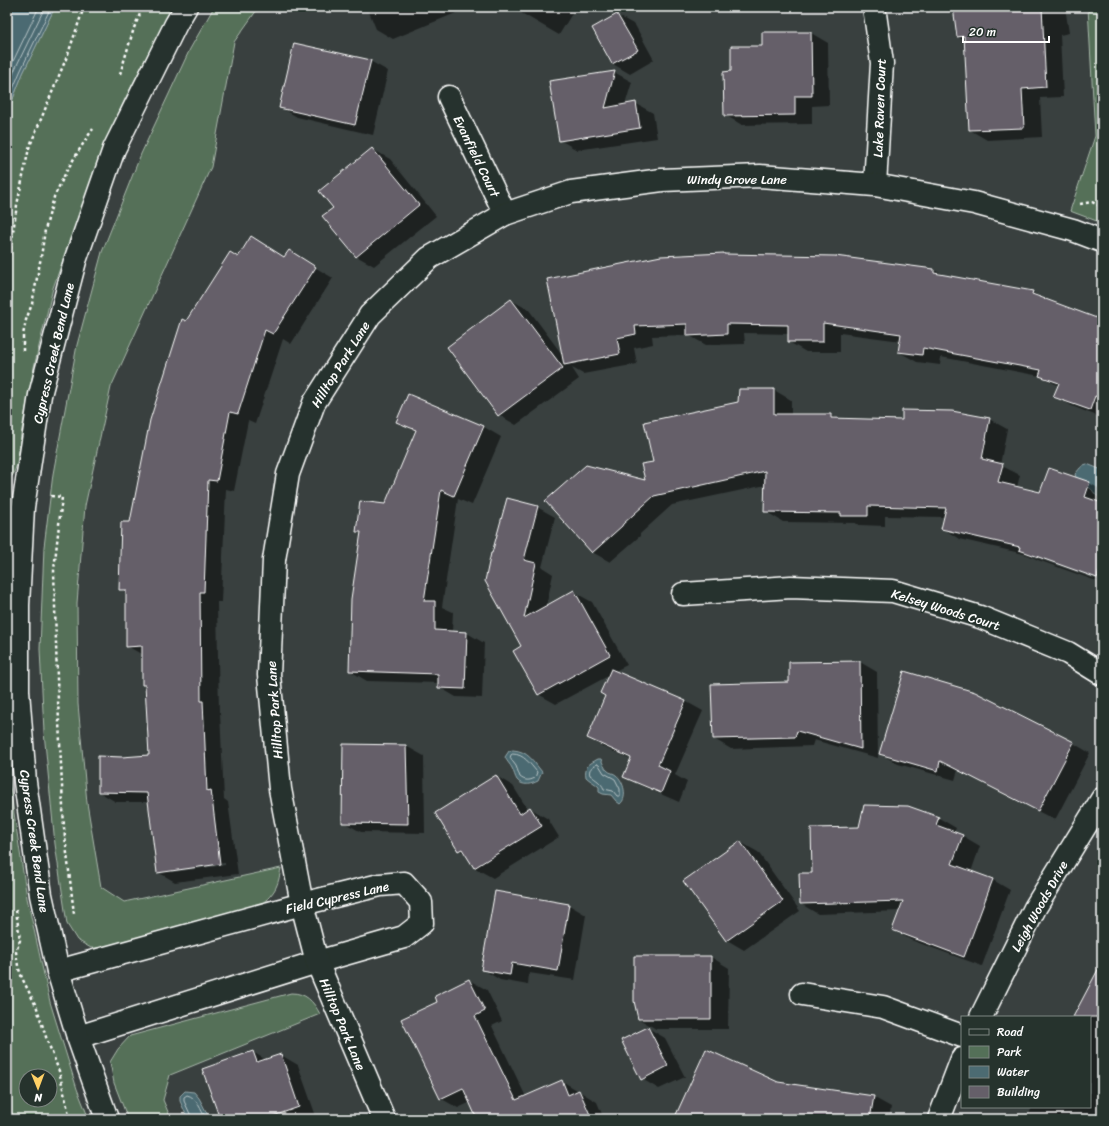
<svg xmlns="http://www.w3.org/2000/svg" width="1109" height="1126" viewBox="0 0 1109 1126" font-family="Sriracha,sans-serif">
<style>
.green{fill:#547058;stroke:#aab8ac;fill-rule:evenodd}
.water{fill:#4c6b72;stroke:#94a6aa}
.shadow{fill:#0007;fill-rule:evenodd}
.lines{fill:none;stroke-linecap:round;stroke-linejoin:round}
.shore{stroke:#b7c4c7;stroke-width:1}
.building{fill:#655f69;stroke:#fff}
.minor-casing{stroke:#fff;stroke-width:25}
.path{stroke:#fff;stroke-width:2.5;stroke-dasharray:3 3;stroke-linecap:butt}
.minor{stroke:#26332d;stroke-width:22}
.labels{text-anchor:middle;stroke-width:3;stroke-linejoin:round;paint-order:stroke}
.street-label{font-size:13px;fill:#fff;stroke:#26332d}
</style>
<rect width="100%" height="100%" fill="#39403f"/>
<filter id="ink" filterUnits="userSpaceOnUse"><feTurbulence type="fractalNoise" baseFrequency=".025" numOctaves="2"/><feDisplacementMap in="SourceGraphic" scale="8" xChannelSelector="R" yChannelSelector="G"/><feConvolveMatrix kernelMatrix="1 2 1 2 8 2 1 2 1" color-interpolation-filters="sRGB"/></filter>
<g filter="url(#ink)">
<g class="green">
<polygon points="55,7 172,7 125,99 100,156 53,288 34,367 21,434 17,464 13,475 7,481 7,114 23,73"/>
<path d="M214,7H259L234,42L211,167L111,387L85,506L77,603L78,704L87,803L101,887L124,902L281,868C278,887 275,893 260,905L109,948H91L77,940L67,924L55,844L44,732L40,649L44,547L53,474L77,345L102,252L141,154L190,49Z"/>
<polygon points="1088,7 1102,7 1102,223 1070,211 1095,136"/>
<path d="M7,723L10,787L27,898L50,1002L77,1089L89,1119H7ZM26,1076H50V1100H26Z"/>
<path d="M291,993C306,993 313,1001 320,1014L170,1075L163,1100L171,1119H128L114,1083L110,1062L118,1049L130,1036Z"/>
</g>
<g class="water">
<polygon points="7,7 55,7 23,73 7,114"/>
<path d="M1087,464L1102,470V497L1097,496C1094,494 1093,490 1090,488C1084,483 1077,484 1075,474C1079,470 1081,465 1087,464Z"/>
<path d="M513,750C528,751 533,761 542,772L538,781C532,784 523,787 517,780C515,777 514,772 512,768C510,764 507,762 505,757L509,751Z"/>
<path d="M598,759H601C603,763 604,768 608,771C610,773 614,773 616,775C624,781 628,798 620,804L616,801L611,795L603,794L599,792V787C595,783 590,781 586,777C584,766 589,764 598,759Z"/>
<polygon points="185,1091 194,1092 199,1098 210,1119 188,1119 180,1101 180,1096"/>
</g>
<g class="shadow">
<polygon points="367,7 468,7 468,8 393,39 376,29"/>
<polygon points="511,7 576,7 559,35"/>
<polygon points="954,7 1065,7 1069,33 1060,35 1063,97 1040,98 1042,137 987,140 970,130 966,41 958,37"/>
<polygon points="617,15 635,25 654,60 630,74 613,64 593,28"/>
<polygon points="811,33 828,43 829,105 812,106 812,124 742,125 725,115 763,47"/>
<polygon points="370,61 388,71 373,135 297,117 280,107"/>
<polygon points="614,72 632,82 625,105 635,103 653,113 657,138 577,150 560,140"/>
<polygon points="372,149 390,159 436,216 374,266 356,256 334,208"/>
<path d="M238,258H285L306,262L333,278L291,344L283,339L255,424L248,421L234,491L226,489L221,602H217L219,712H220L224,799L228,802L238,874L175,882L158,872L149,802H116L99,792L122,758L150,756L146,687L143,685V655L127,646V593L120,589L131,523L186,322ZM225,863V865L172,872V870Z"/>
<polygon points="934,270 943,275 1032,292 1045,300 1102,321 1102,418 1072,406 1055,396 1059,386 1040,376 941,357 940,365 917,362 899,352 901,341 840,333 840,352 806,352 789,342 789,334 744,333 745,344 706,345 688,335 652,336 653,344 634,348 637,364 583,374 572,368 579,379 516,425 499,415 511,300 529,310 564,357 548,280"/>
<path d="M774,390L791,400V415H831L838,419L903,421L989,419L1007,429L1000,465L1020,475L1017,487L1041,493L1089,483L1102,490V583L1038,560L1028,555L959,539L942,528L944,517L885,516V526L859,525L855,523L783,522L765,511L766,485L672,505L640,534V536L610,562L592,552L646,481L655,462L739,403ZM1031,553L1102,579L1101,581L1034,557Z"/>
<polygon points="408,395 484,427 501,437 472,505 458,499 442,607 453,612 452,632 467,633 484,643 482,698 456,697 439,687 439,683 367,681 350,671 361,534 357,531 386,505 417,432 397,421"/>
<polygon points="537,507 555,517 542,567 553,574 546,607 574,592 592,602 627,665 615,671 685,701 703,711 675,775 687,782 679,802 642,786 624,776 631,759 605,748 588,738 606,696 610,675 556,704 538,694 523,647 486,581"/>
<polygon points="860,662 877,672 878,758 814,740 812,746 731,749 714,739 790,683"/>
<polygon points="1073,743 1090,753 1055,820 958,770 955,780 898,764 881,754"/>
<polygon points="344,746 406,746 424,756 425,833 361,832 343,822"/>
<polygon points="496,776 513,786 528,810 530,808 548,819 559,837 493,878 475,868 466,854 459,850"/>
<polygon points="908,807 939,818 956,828 954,833 963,836 980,846 971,872 993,880 1010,890 982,966 911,940 894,930 901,911 818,914 801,904 813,874 859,828"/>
<polygon points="740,842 758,852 800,911 744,950 727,940"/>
<polygon points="496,892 569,905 586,915 575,980 529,973 528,985 500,980 482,969"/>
<polygon points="711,957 729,968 728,1029 656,1029 639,1019"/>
<polygon points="1102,964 1102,1119 1027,1119 1032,1107 1090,1107 1090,1017 1074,1017"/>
<polygon points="469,980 487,990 502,1021 492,1026 526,1097 562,1081 597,1102 604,1119 478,1119 471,1102 458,1108 440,1098 439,1002"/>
<polygon points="648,1028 665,1038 685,1077 659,1089 642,1079"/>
<polygon points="253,1052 266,1060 281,1055 298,1065 317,1119 221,1119"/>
<polygon points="873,1097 891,1107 889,1119 796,1119"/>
</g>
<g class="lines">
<g class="shore">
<polyline points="7,74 39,7"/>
<polyline points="7,90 15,69 45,7"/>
<polyline points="7,103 20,72 51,7"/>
<path d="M513,754C524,754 530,764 537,772L535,778C529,781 525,781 520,777L516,766L510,758L511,755Z"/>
<path d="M597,764L599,765L604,773L615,779L620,789V796H617L613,791L604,789C601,782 596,780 590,775C588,769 592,767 597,764Z"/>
<path d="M191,1119V1116L184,1101V1097L187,1095C197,1097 201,1111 206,1119"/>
</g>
</g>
<g class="building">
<polygon points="953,7 1042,7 1046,87 1022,89 1024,128 969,130 964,36 957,37"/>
<polygon points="617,14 638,50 612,64 592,28"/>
<polygon points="762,32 811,32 812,96 795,96 795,115 724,116 723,72 731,71 731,46 762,46"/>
<polygon points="294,43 371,60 355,125 279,108"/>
<polygon points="615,71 605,108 636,102 640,128 559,141 549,81"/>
<polygon points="372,148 419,205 356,257 322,216 333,208 319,191"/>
<polygon points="251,236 284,257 289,250 316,267 273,334 265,330 238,414 230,412 217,481 208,480 204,592 200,592 201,701 203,701 207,791 211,790 220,864 157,873 147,793 98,792 98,756 122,757 149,755 145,685 142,685 142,646 126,647 126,590 119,590 121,522 130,522 150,420 182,319 186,321 230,252 238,257"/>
<polygon points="724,253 724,254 835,256 934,269 934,273 1033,291 1032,294 1102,320 1102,398 1095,396 1090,410 1053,397 1059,383 1039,376 1041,370 923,348 922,355 898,352 901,334 823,323 823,342 788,342 788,325 727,324 727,334 687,336 687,324 635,326 636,334 617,338 620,354 564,365 547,279 661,256"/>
<polygon points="511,299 563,368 498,416 447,347"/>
<polygon points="739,389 774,389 774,414 831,414 831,418 902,420 902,410 952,411 990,418 982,459 1003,464 998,482 1040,492 1049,468 1090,482 1085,497 1102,503 1102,563 1097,578 1019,550 1020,547 941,529 946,508 868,506 868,516 841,516 841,513 764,512 765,471 654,496 623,524 622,526 592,553 545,501 586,465 645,480 641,464 653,462 644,422 738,402"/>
<polygon points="408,394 484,426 454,496 441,490 424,601 435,601 435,630 467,632 465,689 438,688 438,674 349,671 351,599 361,532 356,532 360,501 385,504 416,430 396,422"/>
<polygon points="507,498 538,506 524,560 536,563 524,618 574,590 610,655 538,695 513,651 521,646 485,581 491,553 492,553"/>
<polygon points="860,661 861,749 797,731 795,737 713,739 711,684 789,682 789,662"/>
<polygon points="611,669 686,701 658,765 670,771 661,793 623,777 631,758 587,738 605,696 600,693"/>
<polygon points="904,671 975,692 1074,742 1038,811 940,761 938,771 879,754"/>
<polygon points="343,744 406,745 408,824 342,823"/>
<polygon points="496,775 520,814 530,807 542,826 474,868 462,849 458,851 435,813"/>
<polygon points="864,805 908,806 939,817 936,825 963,835 952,864 993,879 964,957 892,930 903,901 800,904 799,873 812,873 811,828 859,827"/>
<polygon points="740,841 783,901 726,941 683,881"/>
<polygon points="495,891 569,904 558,971 512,963 510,975 481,970"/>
<polygon points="634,956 711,956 711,1019 638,1019 634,1001"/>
<polygon points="1102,962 1102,1017 1073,1017"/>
<polygon points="469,979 485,1011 475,1016 516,1100 562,1080 568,1095 579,1090 592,1119 472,1119 476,1117 463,1088 440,1099 401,1019 437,1002 435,996"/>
<polygon points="648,1027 668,1066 641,1080 621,1040"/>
<polygon points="706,1049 778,1082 874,1096 870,1119 674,1119"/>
<polygon points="253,1051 257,1062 281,1054 299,1107 265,1119 220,1119 202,1069"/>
</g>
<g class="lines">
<defs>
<g id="minor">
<polyline points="874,7 882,63 875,185"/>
<polyline points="449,97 505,214"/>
<polyline points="683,594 791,587 893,591 980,617 1068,653 1102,674"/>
<polyline points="58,971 302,904 380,885 404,883 421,902 422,923 404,937 317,962 78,1037"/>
<polyline points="802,994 883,1007 962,1036"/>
<polyline points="981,1017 1035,908 1102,799"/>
<polyline points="107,1119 78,1037 58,971 41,895 25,782 18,691 18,605 23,507 40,395 75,261 114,149 176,24 186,7"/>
<polyline points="384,1119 317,962 302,904 280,789 269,675 274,560 288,474 314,403 370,315 429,258 505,214 571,192 662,180 760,176 875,185 974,203 1073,230 1102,241"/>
<polyline points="939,1119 962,1059"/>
</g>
</defs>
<use href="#minor" class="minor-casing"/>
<g class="path">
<polyline points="120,74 134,28 143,7"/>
<polyline points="1080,204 1092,202 1102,207"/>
<polyline points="7,273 17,205 29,148 68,54 84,7"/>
<polyline points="23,351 23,335 26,320 32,304 41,257 45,230 54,197 67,170 86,139 93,129"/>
<polyline points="51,496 62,497 54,570 57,679 64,828 74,914"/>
<polyline points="16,910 20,940 16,952 18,966 22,978 37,1008 46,1037 59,1071 70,1119"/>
</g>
<use href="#minor" class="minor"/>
</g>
</g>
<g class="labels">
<g class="street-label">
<text transform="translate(879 108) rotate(-88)" y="5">Lake Raven Court</text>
<text transform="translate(477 156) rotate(64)" y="5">Evanfield Court</text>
<text x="737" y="184">Windy Grove Lane</text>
<text transform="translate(53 353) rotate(-77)" y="5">Cypress Creek Bend Lane</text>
<text transform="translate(340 364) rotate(-58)" y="5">Hilltop Park Lane</text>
<text transform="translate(946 609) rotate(17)" y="5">Kelsey Woods Court</text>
<text transform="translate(274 710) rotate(-94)" y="5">Hilltop Park Lane</text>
<text transform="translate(35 841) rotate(82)" y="5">Cypress Creek Bend Lane</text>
<text transform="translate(337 897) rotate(-13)" y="5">Field Cypress Lane</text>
<text transform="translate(1039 906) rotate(-61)" y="5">Leigh Woods Drive</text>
<text transform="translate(343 1024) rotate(67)" y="5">Hilltop Park Lane</text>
</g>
</g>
<rect width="1109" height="1126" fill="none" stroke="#26332d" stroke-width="24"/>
<rect x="12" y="12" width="1085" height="1102" fill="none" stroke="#fff" stroke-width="1.5" filter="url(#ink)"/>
<rect x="961" y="1016" width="130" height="92" fill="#26332d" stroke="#7d8581"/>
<rect x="969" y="1029" width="20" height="6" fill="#26332d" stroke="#7d8581"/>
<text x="997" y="1036" font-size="12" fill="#ffffff">Road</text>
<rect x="969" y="1046" width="20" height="12" fill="#547058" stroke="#7d8581"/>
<text x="997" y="1056" font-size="12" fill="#ffffff">Park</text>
<rect x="969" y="1066" width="20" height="12" fill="#4c6b72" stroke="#7d8581"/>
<text x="997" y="1076" font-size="12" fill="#ffffff">Water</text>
<rect x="969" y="1086" width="20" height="12" fill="#655f69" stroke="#7d8581"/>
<text x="997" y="1096" font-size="12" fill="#ffffff">Building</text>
<g transform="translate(38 1088) rotate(179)"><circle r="19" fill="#26332d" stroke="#7d8581"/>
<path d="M0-3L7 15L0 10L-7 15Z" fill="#ffd166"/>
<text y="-6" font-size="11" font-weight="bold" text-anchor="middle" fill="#ffffff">N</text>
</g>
<path d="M963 36v6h86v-6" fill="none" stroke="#ffffff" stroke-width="2"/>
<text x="969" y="36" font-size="12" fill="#ffffff" stroke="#26332d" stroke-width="3" paint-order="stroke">20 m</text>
</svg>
